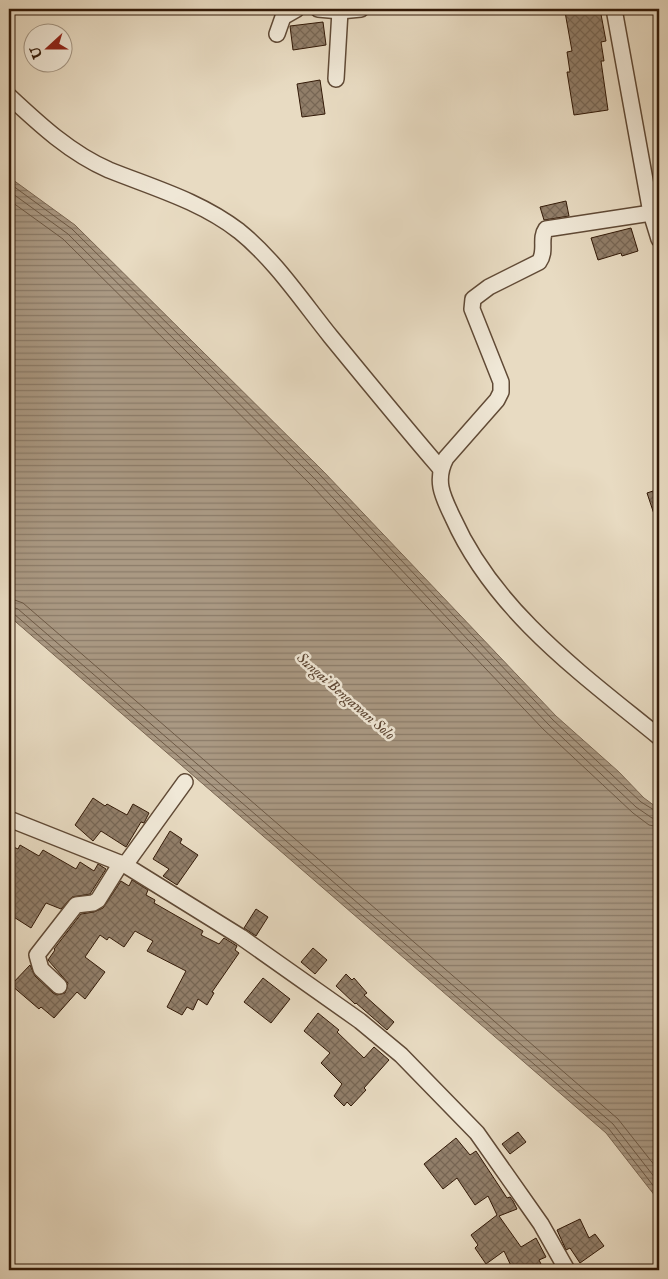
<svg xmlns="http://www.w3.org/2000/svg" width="668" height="1279" viewBox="0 0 668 1279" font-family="'IM FELL English',serif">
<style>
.water{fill:url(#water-rules);stroke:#7a6652}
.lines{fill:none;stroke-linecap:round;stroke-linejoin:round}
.shore{stroke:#6e5a46;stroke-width:1}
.building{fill:url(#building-cross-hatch);stroke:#331a08}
.minor-casing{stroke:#604a36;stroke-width:18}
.minor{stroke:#f0e8d7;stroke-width:15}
.labels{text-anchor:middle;stroke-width:5;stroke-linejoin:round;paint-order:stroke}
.water-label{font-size:15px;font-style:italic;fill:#5d4633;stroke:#f0e8d7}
</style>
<defs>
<pattern id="water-rules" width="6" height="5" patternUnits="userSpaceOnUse" patternTransform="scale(1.25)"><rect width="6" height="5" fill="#aa9983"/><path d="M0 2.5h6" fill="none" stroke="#8b7c69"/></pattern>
<pattern id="building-cross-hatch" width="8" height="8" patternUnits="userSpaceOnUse" patternTransform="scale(1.25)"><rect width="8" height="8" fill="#917e69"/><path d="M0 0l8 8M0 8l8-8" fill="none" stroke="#776654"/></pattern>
</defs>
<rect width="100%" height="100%" fill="#e8dbc2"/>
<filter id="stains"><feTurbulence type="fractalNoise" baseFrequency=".004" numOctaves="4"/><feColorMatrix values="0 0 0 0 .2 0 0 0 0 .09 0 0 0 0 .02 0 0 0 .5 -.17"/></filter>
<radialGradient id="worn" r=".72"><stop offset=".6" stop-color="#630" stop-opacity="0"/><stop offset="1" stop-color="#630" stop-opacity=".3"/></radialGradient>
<polygon class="water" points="9,177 75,225 324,472 556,716 619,772 644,798 659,809 659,1201 606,1133 9,616"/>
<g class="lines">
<g class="shore">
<polyline points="9,183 72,229 321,476 553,720 641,802 659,813"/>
<polyline points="9,191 68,234 316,480 548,724 636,807 652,818 659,819"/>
<polyline points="9,200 63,239 311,485 543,729 633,813 649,825 659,827"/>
<polyline points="9,598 23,603 618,1119 659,1171"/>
<polyline points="9,606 18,609 613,1124 659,1183"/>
<polyline points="9,612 14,614 609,1129 659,1193"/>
</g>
</g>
<g class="building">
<polygon points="584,9 600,9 606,41 601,42 604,61 601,61 608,110 574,115 567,72 570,72 567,52 572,51 565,12"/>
<polygon points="323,22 326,45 293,50 290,26"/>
<polygon points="320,80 325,114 302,117 297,84"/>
<polygon points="566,201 569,216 544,220 540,207"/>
<polygon points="631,228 638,251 622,256 621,253 598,260 591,238"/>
<polygon points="659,489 659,522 657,523 647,493"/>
<polygon points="93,798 105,806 107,804 127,815 133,804 149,813 144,823 141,822 126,847 101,831 93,841 75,825"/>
<polygon points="170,831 182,839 180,843 198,855 177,885 163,876 169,869 153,859"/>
<polygon points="9,845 18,849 20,845 39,856 43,850 76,869 80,862 94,871 98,864 106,869 90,894 72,897 61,909 46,903 31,928 9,914"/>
<polygon points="132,880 148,890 146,895 155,900 154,903 203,931 201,935 219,944 224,938 237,946 235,950 239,953 212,992 214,993 207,1005 198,999 193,1010 187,1007 182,1015 167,1007 186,971 147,951 153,941 135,931 124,947 109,937 107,940 100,935 85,957 105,972 85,999 77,992 54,1018 41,1007 39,1009 11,985 30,965 35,976 53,993 57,995 65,993 68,983 48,960 55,950 54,949 81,914 94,912 103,908 121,881 129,886"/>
<polygon points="256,909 268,917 256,936 244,928"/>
<polygon points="313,948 327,960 315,974 301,962"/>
<polygon points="346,974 352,980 354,978 367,993 364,995 394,1022 387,1030 356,1003 355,1004 336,986"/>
<polygon points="263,978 290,999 271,1023 244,1002"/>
<polygon points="318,1013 339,1030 337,1032 364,1058 374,1047 389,1060 364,1088 366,1090 351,1106 347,1102 344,1106 334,1096 342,1084 321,1063 330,1053 304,1031"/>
<polygon points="518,1132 526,1142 510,1154 502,1144"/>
<polygon points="456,1138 470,1155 476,1151 507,1198 510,1197 513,1201 517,1209 499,1216 521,1247 536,1238 546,1257 539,1260 544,1270 513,1270 504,1251 486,1264 475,1248 478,1245 471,1235 497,1215 488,1196 475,1205 457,1178 443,1189 424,1164"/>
<polygon points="580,1219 589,1238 595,1234 604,1246 580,1263 570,1248 566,1250 557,1230"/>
</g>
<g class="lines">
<defs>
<g id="minor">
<polyline points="318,9 340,11 361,9"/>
<polyline points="614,9 651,213 659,239"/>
<polyline points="277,34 283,17 297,9"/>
<polyline points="336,79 340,11"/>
<path d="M9,96C39,124 70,153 109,170C154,188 200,201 239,231C275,260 302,301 331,337C367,381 403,425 440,468"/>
<path d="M651,213L546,229C539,239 547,251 539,262L489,287L473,299L472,309L501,382V392L497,400L446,458C434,481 443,497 453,518C495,612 582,674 659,737"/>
<polyline points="9,819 125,865 241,937 360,1021 401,1055 477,1133 541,1224 567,1270"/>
<polyline points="125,865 185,782"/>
<polyline points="59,986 41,969 37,955 76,905 93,903 98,900 121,863"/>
</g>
</defs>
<use href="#minor" class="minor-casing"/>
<use href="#minor" class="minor"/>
</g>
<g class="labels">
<g class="water-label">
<text transform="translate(346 696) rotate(41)" y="5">Sungai Bengawan Solo</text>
</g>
</g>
<rect width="668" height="1279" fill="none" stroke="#e8dbc2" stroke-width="30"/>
<rect x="10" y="10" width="648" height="1259" fill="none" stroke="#331a08" stroke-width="2.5"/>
<rect x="15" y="15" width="638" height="1249" fill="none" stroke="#331a08"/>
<g transform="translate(48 48) rotate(249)"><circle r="24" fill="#f0e8d7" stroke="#a49684"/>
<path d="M0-4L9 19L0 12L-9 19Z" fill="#8f2418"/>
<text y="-8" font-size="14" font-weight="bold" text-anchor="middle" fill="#331a08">U</text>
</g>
<rect width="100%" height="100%" filter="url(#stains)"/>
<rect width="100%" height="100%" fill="url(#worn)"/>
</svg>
